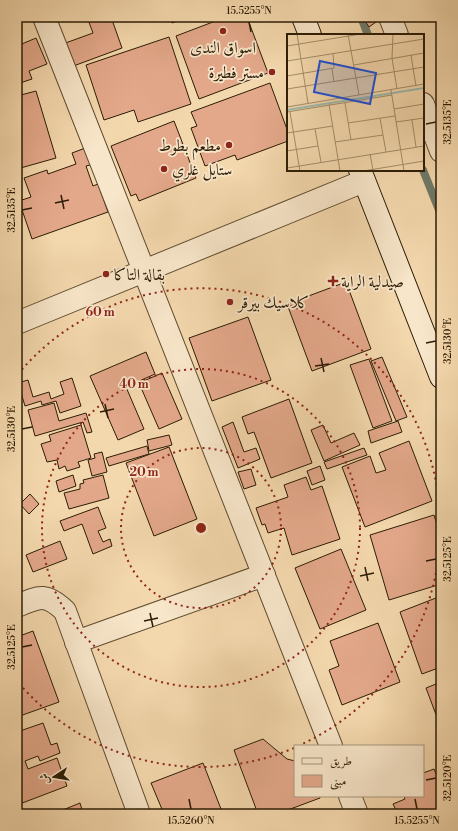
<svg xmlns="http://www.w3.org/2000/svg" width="458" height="831" viewBox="0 0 458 831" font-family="'Libre Bodoni',Amiri,serif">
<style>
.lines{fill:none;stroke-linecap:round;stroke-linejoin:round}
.stream{stroke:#6f7a69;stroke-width:8}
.building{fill:#e3a88a;stroke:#2c1c04}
.minor-casing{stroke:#5e4b2e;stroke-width:24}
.tertiary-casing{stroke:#5e4b2e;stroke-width:24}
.secondary-casing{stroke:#2c1c04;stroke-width:24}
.minor{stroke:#f8e6ca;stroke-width:22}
.tertiary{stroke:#f8e6ca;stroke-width:22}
.secondary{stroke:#f8e6ca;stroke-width:22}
.ticks{fill:none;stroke:#2c1c04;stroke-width:1.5}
.ring{fill:none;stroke:#8f2418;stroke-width:2;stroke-dasharray:2 4}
.poi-dot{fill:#8f2418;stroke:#f8e6ca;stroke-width:1.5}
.labels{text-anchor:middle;stroke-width:3.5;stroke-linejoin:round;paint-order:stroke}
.poi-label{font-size:16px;fill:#2c1c04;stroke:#f8e6ca;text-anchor:start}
.inset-river{fill:none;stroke:#9cb9ad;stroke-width:2}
.inset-road{fill:none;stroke:#a48d69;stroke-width:1}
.view{fill:#1d4ed8;fill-opacity:0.15;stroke:#1d4ed8;stroke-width:2}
.inset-edge{fill:none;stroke:#2c1c04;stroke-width:2}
.centre{fill:#8f2418;stroke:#f8e6ca;stroke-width:2}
.ring-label{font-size:12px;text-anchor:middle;font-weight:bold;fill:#8f2418;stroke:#f8e6ca;stroke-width:3.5;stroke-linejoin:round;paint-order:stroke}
.neatline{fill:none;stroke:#2c1c04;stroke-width:1.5}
.ticks-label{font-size:10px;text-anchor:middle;fill:#2c1c04}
</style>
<rect width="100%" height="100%" fill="#f4d8ad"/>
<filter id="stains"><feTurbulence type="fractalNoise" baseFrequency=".005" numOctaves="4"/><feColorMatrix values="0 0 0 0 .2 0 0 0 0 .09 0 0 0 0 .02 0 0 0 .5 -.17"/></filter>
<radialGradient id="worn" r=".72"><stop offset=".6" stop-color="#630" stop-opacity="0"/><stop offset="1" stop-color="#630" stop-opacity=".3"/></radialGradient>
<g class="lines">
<g class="stream">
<polyline points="361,17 368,35"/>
<polyline points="423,170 441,215"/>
</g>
</g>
<g class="building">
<polygon points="87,17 111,17 122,48 68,68 60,45 93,33"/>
<polygon points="170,17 187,17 172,23"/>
<polygon points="226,17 247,17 268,73 199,99 176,36"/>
<polygon points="372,17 374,17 376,22 369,27 365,21"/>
<polygon points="169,37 191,104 138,122 134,110 104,120 86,65"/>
<polygon points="36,38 47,64 29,71 32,79 17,84 17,46"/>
<polygon points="270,83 288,132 288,141 237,160 235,155 205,166 191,128 197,126 191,112"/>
<polygon points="36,91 56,158 17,169 17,96"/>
<polygon points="174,121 196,178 139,201 136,194 131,196 111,146"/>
<polygon points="88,147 94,164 86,166 93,186 98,184 108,212 32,239 19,201 31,197 24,178 47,170 48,174 76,164 72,153"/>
<polygon points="346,282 371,349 312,371 287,304"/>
<polygon points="248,317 271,380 212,401 189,338"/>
<polygon points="146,352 155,374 126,387 144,429 118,440 90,376"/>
<polygon points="382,357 407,417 396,421 371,361"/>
<polygon points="369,359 392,421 373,428 350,365"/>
<polygon points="162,373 182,419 159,429 139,383"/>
<polygon points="72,378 81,406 60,413 56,401 42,405 41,401 25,406 18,383 28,380 33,397 49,392 51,399 64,394 60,382"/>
<polygon points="289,399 312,463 271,478 254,432 248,434 242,417"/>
<polygon points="54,403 59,421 86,413 92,432 87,433 83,422 35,436 28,410"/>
<polygon points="398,421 402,432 371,443 368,431"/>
<polygon points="233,422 244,452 256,448 260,459 238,468 222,427"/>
<polygon points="81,425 91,458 78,462 80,467 67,471 65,466 59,469 57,460 47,462 41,444 51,441 49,435"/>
<polygon points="323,425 331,443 354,433 360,445 324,461 311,430"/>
<polygon points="169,435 172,445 149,451 147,440"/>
<polygon points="409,441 432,501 365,527 342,467 370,456 376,473 386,470 379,453"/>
<polygon points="147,446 149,454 109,466 106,458"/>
<polygon points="169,447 197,519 154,536 126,463"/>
<polygon points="364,448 367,455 327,469 324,462"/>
<polygon points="102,452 107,472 92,476 88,460 95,458 94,454"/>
<polygon points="320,466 325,480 312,485 307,471"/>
<polygon points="251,469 256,485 244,489 238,472"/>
<polygon points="17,473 22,487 17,489"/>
<polygon points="73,475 76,486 59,492 56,481"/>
<polygon points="103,475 109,498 69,509 64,493 80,489 80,484 84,483 83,480"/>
<polygon points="306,477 311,490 322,486 340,539 292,555 284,528 268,533 265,524 262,525 256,508 288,497 284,485"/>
<polygon points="30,494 39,504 29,514 20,504"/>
<polygon points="98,507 106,528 98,531 103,542 110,539 112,546 93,554 82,524 64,531 60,521"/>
<polygon points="434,515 441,538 441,584 389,600 370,535"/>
<polygon points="60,541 67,559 33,572 26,555"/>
<polygon points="341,549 366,610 320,629 295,568"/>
<polygon points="441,596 441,667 422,674 400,612"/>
<polygon points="378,623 400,682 342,705 329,670 339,666 330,641"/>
<polygon points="33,631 59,702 17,717 17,637"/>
<polygon points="441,682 441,728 426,688"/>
<polygon points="43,723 51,745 57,743 60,753 40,761 38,756 25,761 28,769 57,758 67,786 17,805 17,732"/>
<polygon points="263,739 287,759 295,761 295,796 320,796 320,798 277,814 258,814 234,750"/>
<polygon points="203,763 223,814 164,814 151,783"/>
<polygon points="434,769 441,786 441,814 398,814 393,804 405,799 404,796 423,796 423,773"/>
<polygon points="80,803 83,813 89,811 90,814 53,814"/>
</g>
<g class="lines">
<defs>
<g id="minor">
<polyline points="44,17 331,746"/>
<polyline points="390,17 397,35"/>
<polyline points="423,104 441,151"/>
<path d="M17,606C40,596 46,593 65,611L139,814"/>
<polyline points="76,642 264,575"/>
<polyline points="350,796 357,814"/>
</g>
<polyline id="tertiary" points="17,323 364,181"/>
<g id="secondary">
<polyline points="303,17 310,35"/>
<polyline points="360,170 441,377"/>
</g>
</defs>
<use href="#minor" class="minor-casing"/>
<use href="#tertiary" class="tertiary-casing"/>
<use href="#secondary" class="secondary-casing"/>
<use href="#minor" class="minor"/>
<use href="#tertiary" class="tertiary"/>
<use href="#secondary" class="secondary"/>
</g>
<path class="ticks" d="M249,22L251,32M426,124L436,122M61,195L64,209M55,203L69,200M22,210L32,208M426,343L436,341M321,358L324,372M315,366L329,364M105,404L108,418M100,412L114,409M22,429L32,427M426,561L436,559M365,567L368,581M360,576L374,573M150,613L153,627M144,621L158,618M22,647L32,645M426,780L436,778M189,799L191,809M415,799L417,809"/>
<g class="ring">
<circle cx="201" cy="528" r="80"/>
<circle cx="201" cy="528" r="159"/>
<path d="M294 748A239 239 0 0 1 18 682M18 374A239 239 0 1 1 300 745"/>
</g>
<g class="poi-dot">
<circle cx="223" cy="31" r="4"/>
<circle cx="272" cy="72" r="4"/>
<circle cx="229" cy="145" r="4"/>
<circle cx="164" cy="169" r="4"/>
<circle cx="106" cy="274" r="4"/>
<path d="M331 275h4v4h4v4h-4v4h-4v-4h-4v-4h4z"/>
<circle cx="230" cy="302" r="4"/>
</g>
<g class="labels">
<g class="poi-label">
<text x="223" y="53" text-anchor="middle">اسواق الندى</text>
<text x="264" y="78" text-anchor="end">مستر فطيرة</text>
<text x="221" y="151" text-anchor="end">مطعم بطوط</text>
<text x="172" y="175">ستايل غلري</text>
<text x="114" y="280">بقالة التاكا</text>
<text x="341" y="287">صيدلية الراية</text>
<text x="238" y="308">كلاسيك بيرقر</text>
</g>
</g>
<g transform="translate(287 34)">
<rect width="137" height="137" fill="#f4d8ad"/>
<path class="inset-river" d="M0,76L137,54"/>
<path class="inset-road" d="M10,0L21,69M61,0L72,61M106,0L105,24L110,55M0,12L74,0M124,21L129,52M0,27L137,5M67,31L137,19M45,35L47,48M0,42L47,34L46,19M0,55L137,33M104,56L117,137M58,69L64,106M42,70L53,137M0,73L137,50M107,75L137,70M0,78L105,61M3,78L13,137M93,84L99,118M125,86L129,113M109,88L137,84M61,89L108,82M28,95L34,128M0,99L46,92M48,108L96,101M0,117L31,112M83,120L86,136M0,134L137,112M76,137L137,127"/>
<path class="view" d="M33,27L89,39L83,70L27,58Z"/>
<rect width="137" height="137" class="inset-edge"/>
</g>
<circle cx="201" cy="528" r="6" class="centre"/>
<g class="ring-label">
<text x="100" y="316">60 m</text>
<text x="134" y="388">40 m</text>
<text x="144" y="476">20 m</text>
</g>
<rect width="458" height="831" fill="none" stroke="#f4d8ad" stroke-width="44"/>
<rect x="294" y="745" width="130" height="52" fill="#f8e6ca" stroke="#a6957b"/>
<rect x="302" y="758" width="20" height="6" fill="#f8e6ca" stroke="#a6957b"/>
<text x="330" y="765" font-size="12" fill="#2c1c04">طريق</text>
<rect x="302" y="775" width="20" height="12" fill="#e3a88a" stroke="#a6957b"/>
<text x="330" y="785" font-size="12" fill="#2c1c04">مبنى</text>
<g transform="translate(54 777) rotate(258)" stroke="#f8e6ca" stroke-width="3" paint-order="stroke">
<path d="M0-3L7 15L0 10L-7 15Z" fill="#2c1c04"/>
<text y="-6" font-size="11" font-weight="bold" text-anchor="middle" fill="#2c1c04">ش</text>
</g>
<rect x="22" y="22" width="414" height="787" class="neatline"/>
<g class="ticks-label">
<text x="249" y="14">15.5255°N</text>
<text transform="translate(447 122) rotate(-90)" y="4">32.5135°E</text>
<text transform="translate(11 210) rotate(-90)" y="4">32.5135°E</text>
<text transform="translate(447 341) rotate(-90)" y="4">32.5130°E</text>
<text transform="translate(11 429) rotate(-90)" y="4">32.5130°E</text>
<text transform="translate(447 559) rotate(-90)" y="4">32.5125°E</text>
<text transform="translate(11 647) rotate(-90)" y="4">32.5125°E</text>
<text transform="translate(447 778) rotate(-90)" y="4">32.5120°E</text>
<text x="191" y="824">15.5260°N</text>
<text x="417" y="824">15.5255°N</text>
</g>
<rect width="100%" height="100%" filter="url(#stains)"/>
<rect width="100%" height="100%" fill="url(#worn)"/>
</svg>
